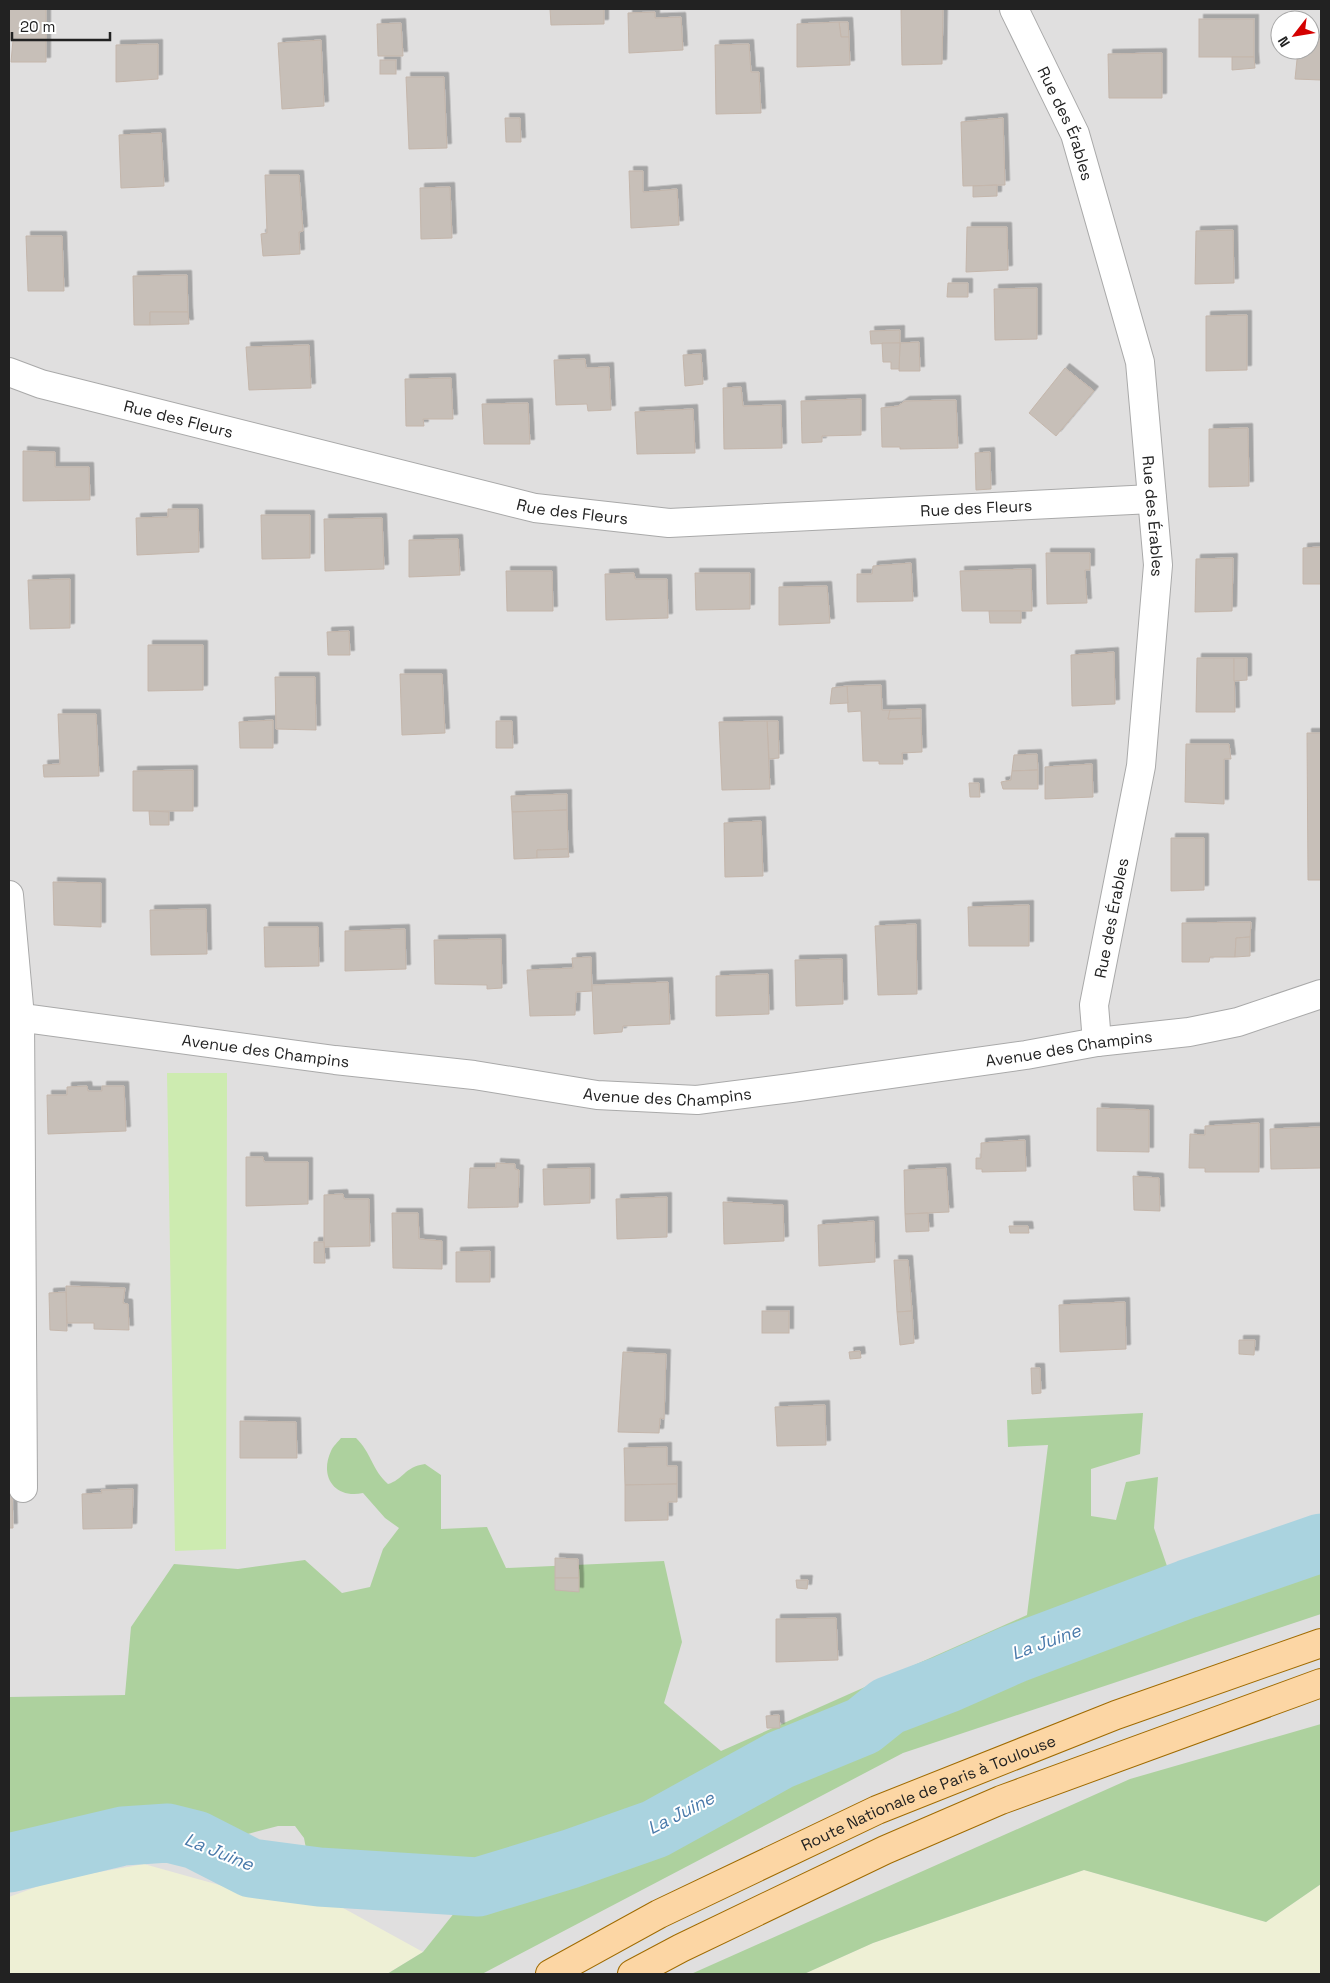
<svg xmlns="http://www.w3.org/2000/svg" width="1330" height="1983" viewBox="0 0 1330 1983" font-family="'Space Grotesk',sans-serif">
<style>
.residential{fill:#e0dfdf;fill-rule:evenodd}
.farmland{fill:#eef0d5}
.grass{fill:#cdebb0}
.forest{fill:#add19e}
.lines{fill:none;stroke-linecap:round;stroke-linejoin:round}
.river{stroke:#aad3df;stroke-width:59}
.building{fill:#c7bfb8;stroke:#c4b6ab;filter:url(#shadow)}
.minor-casing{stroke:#a9a9a9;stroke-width:30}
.major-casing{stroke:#a06b00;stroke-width:30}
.minor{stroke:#fff;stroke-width:28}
.major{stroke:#fcd6a4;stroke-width:28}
.labels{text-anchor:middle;stroke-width:4;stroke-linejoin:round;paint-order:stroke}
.street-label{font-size:16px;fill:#222;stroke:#fff}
.water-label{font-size:18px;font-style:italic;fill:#4a7aab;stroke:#fff}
</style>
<defs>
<filter id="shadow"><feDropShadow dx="4.5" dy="-4.5" stdDeviation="0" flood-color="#0004"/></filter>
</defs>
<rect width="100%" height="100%" fill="#f2efe9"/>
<path class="residential" d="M9,9H1321V1974H9ZM1280,20H1310V50H1280Z"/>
<g class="farmland">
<polygon points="144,1864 255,1895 334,1903 423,1952 387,1974 9,1974 9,1897 55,1880"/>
<polygon points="1084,1870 1266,1922 1321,1884 1321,1974 804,1974 873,1943"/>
</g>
<polygon class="grass" points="167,1073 227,1073 226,1549 175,1551"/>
<g class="forest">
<path d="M1143,1413L1140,1454L1091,1469V1516L1116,1520L1126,1482L1158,1477L1154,1528L1168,1569L1321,1517V1614L903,1753L482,1974H387L423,1952L463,1902L407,1873L308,1859L304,1838L295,1826H278L244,1835H199L130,1822L9,1848V1697L125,1695L131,1627L174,1564L238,1569L305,1560L342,1593L370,1587L383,1549L399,1528L385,1518L363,1493C335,1499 319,1477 331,1451C333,1446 338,1442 341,1438H356C371,1452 372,1470 388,1484C403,1480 404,1467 425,1464L441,1475V1529L487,1527L506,1568L664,1561L682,1642L664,1703L721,1751L1027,1615L1048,1445L1008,1447L1007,1420Z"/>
<polygon points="1321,1724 1321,1884 1266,1922 1084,1870 873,1943 804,1974 691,1974 1130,1779"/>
</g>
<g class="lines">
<polyline class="river" points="9,1863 123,1836 168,1833 196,1840 251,1868 319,1877 478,1887 570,1859 655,1829 780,1760 863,1726 888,1706 946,1684 1014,1654 1187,1589 1321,1543"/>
</g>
<g class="building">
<polygon points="9,9 46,9 46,62 11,62 13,40 9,39"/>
<polygon points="550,9 604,9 604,24 551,25"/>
<polygon points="901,9 943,9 942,64 902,65"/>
<polygon points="655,12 655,18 681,17 683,50 629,53 628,13"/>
<rect x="1199" y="19" width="55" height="38"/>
<polygon points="839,22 848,22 849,37 841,37"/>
<polygon points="839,22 841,37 849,37 850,65 797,67 797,24"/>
<polygon points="401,23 403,56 378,56 377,24"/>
<polygon points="1310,39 1321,39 1321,80 1295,79 1298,50 1310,50"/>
<polygon points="321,40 324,106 282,109 278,43"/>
<polygon points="158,44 158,79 116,82 116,45"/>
<polygon points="749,44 751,72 759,72 761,113 716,114 715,45"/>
<polygon points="1162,53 1162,98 1109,98 1108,54"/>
<polygon points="1232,57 1254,57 1255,68 1232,70"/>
<rect x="380" y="60" width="16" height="14"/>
<polygon points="406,77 444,77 447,148 409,149"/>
<polygon points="505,118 520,118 521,142 506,142"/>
<polygon points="1003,118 1005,185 963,186 961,122"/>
<polygon points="161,133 164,186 121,188 119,135"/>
<polygon points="629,171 643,171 643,192 677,189 679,225 631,228"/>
<polygon points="265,175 299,175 303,231 299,232 300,254 263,256 261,234 267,233"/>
<polygon points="997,185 997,196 973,197 973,186"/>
<polygon points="450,187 452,238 421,239 420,188"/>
<polygon points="967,227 1007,227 1008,270 966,272"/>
<polygon points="1233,230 1234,283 1195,284 1196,231"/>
<polygon points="26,236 62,236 64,291 28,291"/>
<polygon points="187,275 188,312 150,312 150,325 134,325 133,276"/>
<polygon points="948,283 968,283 968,297 947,297"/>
<polygon points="1037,288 1037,339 995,340 994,289"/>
<polygon points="150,312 188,312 189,324 150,325"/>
<polygon points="1247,315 1247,370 1206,371 1206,316"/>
<polygon points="900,330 900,343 871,344 870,331"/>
<polygon points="919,342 920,371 899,371 900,343"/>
<polygon points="882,343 900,343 899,369 891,369 891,362 883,362"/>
<polygon points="309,345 311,388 249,390 246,347"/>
<polygon points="701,354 703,384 685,386 683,355"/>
<polygon points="585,359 586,368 609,367 611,410 588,411 587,404 556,405 554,360"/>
<polygon points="1065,368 1094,391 1056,436 1029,413"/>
<polygon points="451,378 453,419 423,419 424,426 406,426 405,379"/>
<polygon points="741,387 743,406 781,405 782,448 724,449 723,388"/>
<polygon points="861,399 861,435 822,436 822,442 802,443 801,401"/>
<polygon points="956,400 958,448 900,449 900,447 882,447 881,408 898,406 905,401"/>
<polygon points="528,403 530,444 484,444 482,404"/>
<polygon points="693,409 695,453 637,454 635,412"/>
<polygon points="1248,428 1249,486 1209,487 1209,429"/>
<polygon points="23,451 55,452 55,467 89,467 90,500 23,501"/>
<polygon points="990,452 991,489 976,490 975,453"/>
<polygon points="168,509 198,509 199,552 137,555 136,518 168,517"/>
<polygon points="261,515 310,515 310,558 262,559"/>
<polygon points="382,518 384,569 325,571 324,519"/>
<polygon points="458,539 460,575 409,577 409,540"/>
<polygon points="1321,547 1321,584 1303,584 1303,548"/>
<polygon points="1046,553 1090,553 1090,570 1085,570 1087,603 1047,604"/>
<polygon points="1233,558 1232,611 1195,612 1196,559"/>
<polygon points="911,563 913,601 857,602 857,574 872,574 873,566"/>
<polygon points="1031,569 1032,611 962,611 960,571"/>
<polygon points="506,571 552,571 553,611 507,611"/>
<polygon points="634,573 635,579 667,579 668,618 606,620 605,574"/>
<polygon points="695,573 750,573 750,609 696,610"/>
<polygon points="70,579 70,628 30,629 28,580"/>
<polygon points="827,586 830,623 779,625 779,587"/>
<polygon points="989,611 1021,611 1021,623 990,623"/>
<polygon points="349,631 350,655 328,655 327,632"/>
<polygon points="148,645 203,645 203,690 148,691"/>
<polygon points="1114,652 1115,704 1072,706 1071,655"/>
<polygon points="1197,658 1234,658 1235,712 1196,712"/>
<polygon points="1234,658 1247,658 1247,680 1234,681"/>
<polygon points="400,674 442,674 445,733 402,735"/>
<polygon points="275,677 315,677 316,730 276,729"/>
<polygon points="881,685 882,710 890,710 888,719 921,718 922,752 902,753 903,764 879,764 879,761 863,761 861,711 848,712 847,686"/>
<polygon points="847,686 848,703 830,704 832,688"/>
<polygon points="921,709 921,718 888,719 890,710"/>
<polygon points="58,714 96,714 99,776 44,777 43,765 60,764"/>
<polygon points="273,720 273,748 240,748 239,722"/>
<polygon points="496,721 512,721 513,748 496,748"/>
<polygon points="767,721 778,721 779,758 769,759"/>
<polygon points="767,721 770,789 722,790 719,722"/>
<polygon points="1307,733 1321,733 1321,880 1308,880"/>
<polygon points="1186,744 1229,744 1231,759 1224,759 1224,804 1185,802"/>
<polygon points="1037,754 1038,770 1012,771 1014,755"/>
<polygon points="1092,764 1093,797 1045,799 1045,767"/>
<polygon points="193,770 193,811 133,811 133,771"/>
<polygon points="1038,770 1038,789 1003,789 1001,782 1011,780 1012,771"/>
<polygon points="969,783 979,783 980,797 970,797"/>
<polygon points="567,794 567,810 512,812 511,796"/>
<polygon points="567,810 568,849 537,850 537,858 514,859 512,812"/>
<polygon points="149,811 169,812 169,825 150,825"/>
<polygon points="761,821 763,876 725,877 724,823"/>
<polygon points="1171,838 1204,838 1204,890 1171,891"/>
<polygon points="568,849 569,857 537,858 537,850"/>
<polygon points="53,882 101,883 101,927 54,925"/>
<polygon points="1029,905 1029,946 969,946 968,907"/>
<polygon points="206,909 207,954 151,955 150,910"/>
<polygon points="1251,922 1250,937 1236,938 1235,957 1210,957 1209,962 1182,962 1182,923"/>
<polygon points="916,924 917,994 878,995 875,926"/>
<polygon points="264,927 318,927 319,966 265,967"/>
<polygon points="405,929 406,969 345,971 345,931"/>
<polygon points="1250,937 1250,956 1235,957 1236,938"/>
<polygon points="501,939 502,988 487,989 487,985 435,984 434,940"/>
<polygon points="591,957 592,991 576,992 575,1015 530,1016 527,970 573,968 572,958"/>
<polygon points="842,959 843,1004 796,1006 795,960"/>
<polygon points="768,974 769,1014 716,1016 716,976"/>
<polygon points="668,982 670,1024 623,1026 622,1032 594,1034 592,985"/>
<polygon points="87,1086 88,1091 102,1091 102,1086 124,1086 126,1131 48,1134 47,1095 67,1095 67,1087"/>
<polygon points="1097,1108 1149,1110 1149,1152 1097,1151"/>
<polygon points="1259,1123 1259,1172 1205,1172 1205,1168 1189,1168 1190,1134 1205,1135 1205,1126"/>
<polygon points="1321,1127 1321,1168 1271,1169 1270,1129"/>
<polygon points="1025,1140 1026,1171 982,1172 982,1169 976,1169 976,1158 981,1158 981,1143"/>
<polygon points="246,1157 263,1157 264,1162 308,1162 308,1204 246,1206"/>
<polygon points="496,1163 515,1164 515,1169 519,1170 518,1207 468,1208 470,1168 496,1168"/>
<polygon points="590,1168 590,1203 544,1205 543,1169"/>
<polygon points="946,1168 949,1212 905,1214 904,1170"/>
<polygon points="1133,1176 1159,1178 1160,1211 1134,1210"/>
<polygon points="343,1194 344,1199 369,1199 370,1246 324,1247 324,1195"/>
<polygon points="667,1197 667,1237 617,1239 616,1199"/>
<polygon points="723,1202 783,1205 784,1241 724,1244"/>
<polygon points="392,1213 418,1213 419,1239 442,1241 442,1269 393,1268"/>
<polygon points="928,1213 929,1231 906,1232 905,1214"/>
<polygon points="874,1221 875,1262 819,1266 818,1225"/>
<polygon points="1009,1226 1028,1226 1029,1233 1010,1233"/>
<polygon points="314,1242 324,1242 325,1263 314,1263"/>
<polygon points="490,1251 490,1282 456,1282 456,1252"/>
<polygon points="894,1260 908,1260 912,1311 897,1312"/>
<polygon points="66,1286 125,1288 123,1303 128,1304 129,1330 94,1329 94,1323 67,1323"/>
<polygon points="66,1292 67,1331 50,1330 49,1293"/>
<polygon points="1125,1302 1126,1349 1060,1352 1059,1305"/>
<rect x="762" y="1311" width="27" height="22"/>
<polygon points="912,1311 914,1343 900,1345 897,1312"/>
<polygon points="1239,1340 1255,1340 1254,1355 1239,1354"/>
<polygon points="860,1351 861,1358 850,1359 849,1352"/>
<polygon points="623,1352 666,1354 664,1419 660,1418 659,1433 618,1432"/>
<polygon points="1031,1368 1040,1368 1041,1393 1032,1394"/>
<polygon points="825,1405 826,1445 777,1446 775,1407"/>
<polygon points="240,1421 296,1422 297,1458 240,1458"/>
<polygon points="667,1447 667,1466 677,1466 677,1484 625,1485 624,1448"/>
<polygon points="677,1484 677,1502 668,1502 668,1520 625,1521 625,1485"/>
<polygon points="133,1489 132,1528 83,1529 82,1494 102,1493 101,1490"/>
<polygon points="9,1492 12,1492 13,1528 9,1528"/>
<polygon points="555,1558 578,1559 579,1578 555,1578"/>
<polygon points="555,1578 579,1578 579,1592 555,1590"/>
<polygon points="796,1580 808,1580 807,1589 797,1588"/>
<polygon points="836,1618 838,1660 776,1662 776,1619"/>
<polygon points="779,1715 780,1728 767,1728 766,1716"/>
</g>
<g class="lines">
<defs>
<g id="minor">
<path id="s1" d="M1014,9L1075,134L1140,362L1158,565L1141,766L1094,1005L1097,1042"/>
<path id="s2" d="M9,372L41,384L535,508L669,523L1152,499"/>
<polyline points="9,895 20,1017 23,1488"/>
<path id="s3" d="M9,1016L335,1060L474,1075L597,1095L697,1100L791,1088L1026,1055L1097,1042L1189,1032L1238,1022L1321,994"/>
</g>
<g id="major">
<path id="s4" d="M550,1974L659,1914L877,1810L1116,1715L1321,1643"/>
<polyline points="632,1974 681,1948 885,1850 1001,1800 1321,1683"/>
</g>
</defs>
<use href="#minor" class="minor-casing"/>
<use href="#major" class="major-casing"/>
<use href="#minor" class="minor"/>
<use href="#major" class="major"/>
</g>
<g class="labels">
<g class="street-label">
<text dy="6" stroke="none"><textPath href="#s1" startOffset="126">Rue des Érables</textPath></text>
<text dy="6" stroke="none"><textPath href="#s2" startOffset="176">Rue des Fleurs</textPath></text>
<text dy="6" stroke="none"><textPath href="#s2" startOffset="986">Rue des Fleurs</textPath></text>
<text dy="6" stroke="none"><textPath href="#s2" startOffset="581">Rue des Fleurs</textPath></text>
<text dy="6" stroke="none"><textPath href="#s1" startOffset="531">Rue des Érables</textPath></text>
<text transform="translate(1111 918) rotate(-79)" y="6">Rue des Érables</text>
<text dy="6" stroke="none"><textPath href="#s3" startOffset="1069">Avenue des Champins</textPath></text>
<text dy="6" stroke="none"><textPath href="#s3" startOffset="259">Avenue des Champins</textPath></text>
<text dy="6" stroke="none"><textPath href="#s3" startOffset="664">Avenue des Champins</textPath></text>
<text dy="6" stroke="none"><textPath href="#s4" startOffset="420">Route Nationale de Paris à Toulouse</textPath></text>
</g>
<g class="water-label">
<text transform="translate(1046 1642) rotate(-20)" y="6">La Juine</text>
<text transform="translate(681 1813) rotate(-27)" y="6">La Juine</text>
<text transform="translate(219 1852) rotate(22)" y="6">La Juine</text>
</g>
</g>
<rect width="1330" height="1983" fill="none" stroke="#222222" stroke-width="20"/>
<g transform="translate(1295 35) rotate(239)"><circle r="24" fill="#ffffff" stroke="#a7a7a7"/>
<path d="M0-4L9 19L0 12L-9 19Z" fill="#d40000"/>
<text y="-8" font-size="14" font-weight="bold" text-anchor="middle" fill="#222222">N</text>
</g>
<path d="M12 32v8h98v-8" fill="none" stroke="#222222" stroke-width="2.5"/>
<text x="20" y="32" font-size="15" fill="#222222" stroke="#ffffff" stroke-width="4" paint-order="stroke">20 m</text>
</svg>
